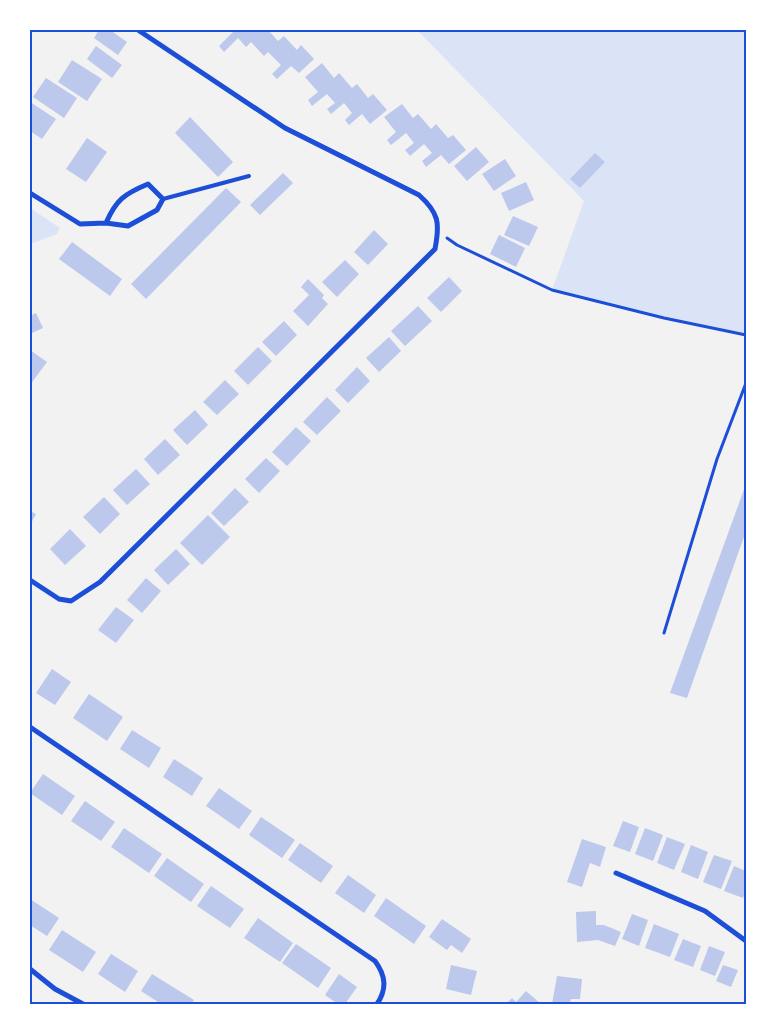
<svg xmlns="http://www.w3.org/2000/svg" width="776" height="1034" viewBox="0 0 776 1034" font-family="'PT Sans Narrow',sans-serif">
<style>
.green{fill:#dbe4f7}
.building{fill:#bdc9ec}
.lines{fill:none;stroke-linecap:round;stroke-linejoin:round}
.path{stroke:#1d4ed8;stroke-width:3}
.service{stroke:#1d4ed8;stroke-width:4}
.minor{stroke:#1d4ed8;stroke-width:5}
.neatline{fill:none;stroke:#1d4ed8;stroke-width:2}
</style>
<rect width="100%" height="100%" fill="#f2f2f2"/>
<g class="green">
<polygon points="417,30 746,30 746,335 664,318 552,290 584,201"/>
<polygon points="30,208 60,228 57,234 30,244"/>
</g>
<g class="building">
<polygon points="99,30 110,30 127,42 118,55 94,38"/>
<polygon points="235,30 268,30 278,41 284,36 297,50 301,45 314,59 299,73 291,66 277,79 272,74 281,65 268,52 264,56 251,42 246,47 238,38 224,52 219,46"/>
<polygon points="96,46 122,65 112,78 87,59"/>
<polygon points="72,60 102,79 87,101 58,82"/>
<polygon points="322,63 334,78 339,73 352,88 357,84 368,98 373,94 387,110 370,124 362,114 349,125 345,120 352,113 344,103 331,114 327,109 335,103 327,94 312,106 308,100 318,92 305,77"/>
<polygon points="46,78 77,98 64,118 33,97"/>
<polygon points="30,102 56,119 42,139 30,131"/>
<polygon points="402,104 413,118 418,114 431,129 436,124 448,138 453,135 466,150 449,164 441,155 426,167 422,161 432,153 424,144 410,156 405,150 414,143 406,133 391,145 387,140 396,132 384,117"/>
<polygon points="190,117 233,162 218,177 175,133"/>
<polygon points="87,138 107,152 86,182 66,169"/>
<polygon points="476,147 489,162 467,181 454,166"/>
<polygon points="595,153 605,162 580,188 570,179"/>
<polygon points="505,159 516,176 494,191 482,174"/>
<polygon points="283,173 293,183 260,215 250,205"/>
<polygon points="526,182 534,200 509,211 501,193"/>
<polygon points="226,188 241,202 146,299 131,284"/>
<polygon points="513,216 538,227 529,246 504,235"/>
<polygon points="374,230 388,244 368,265 354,252"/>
<polygon points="499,235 525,248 516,267 490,254"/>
<polygon points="72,242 122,279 110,296 59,259"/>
<polygon points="345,260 359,274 337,297 322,282"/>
<polygon points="449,277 462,291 441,312 427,298"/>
<polygon points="308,279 324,295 322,298 328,304 308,326 293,311 309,295 301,287"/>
<polygon points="418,306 432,321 405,346 391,331"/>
<polygon points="36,313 43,328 30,334 30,316"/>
<polygon points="284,321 297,335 276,356 262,342"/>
<polygon points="389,337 401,351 379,372 366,358"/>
<polygon points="258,347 272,361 248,385 234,371"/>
<polygon points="30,350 47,362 30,385"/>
<polygon points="357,367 370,381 348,403 335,390"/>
<polygon points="225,380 239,394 217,415 203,402"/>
<polygon points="327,397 341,411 317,435 303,422"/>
<polygon points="195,410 208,425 187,445 173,430"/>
<polygon points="296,427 311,441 287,466 272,452"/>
<polygon points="165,439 180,455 158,475 144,459"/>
<polygon points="266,458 280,471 259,493 245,479"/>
<polygon points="136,469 150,484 127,505 113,490"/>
<polygon points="746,484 746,531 687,698 670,693"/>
<polygon points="235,488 249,502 224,526 211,513"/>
<polygon points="104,497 120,514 100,534 83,517"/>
<polygon points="30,511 36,514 30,525"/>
<polygon points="208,515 230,537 202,565 180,543"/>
<polygon points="70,529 86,546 65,565 50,549"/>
<polygon points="176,549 190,564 168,585 154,570"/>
<polygon points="146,578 161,591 142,613 127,600"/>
<polygon points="116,607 134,620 116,643 98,630"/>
<polygon points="52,669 71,682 55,705 36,693"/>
<polygon points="89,694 123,717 107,741 73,718"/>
<polygon points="132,730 161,748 149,768 120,749"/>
<polygon points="174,759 203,778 192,796 163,777"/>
<polygon points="43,774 75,796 62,815 30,793"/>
<polygon points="219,788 252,811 239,829 206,806"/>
<polygon points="85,801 115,822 101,841 71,821"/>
<polygon points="261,817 295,840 282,858 249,835"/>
<polygon points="623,821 639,827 630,852 613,846"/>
<polygon points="124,828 162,854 149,873 111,847"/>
<polygon points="645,828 663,835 653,861 635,854"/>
<polygon points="667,837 685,844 674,870 657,863"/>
<polygon points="582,839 606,847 600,867 590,863 582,887 567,882"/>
<polygon points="300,843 333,866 321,883 288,860"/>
<polygon points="691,845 708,852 698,879 681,872"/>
<polygon points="714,855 732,861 721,889 703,882"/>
<polygon points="167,858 204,884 191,902 154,876"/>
<polygon points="734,866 746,871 746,890 743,898 724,891"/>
<polygon points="348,875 376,895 364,913 335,893"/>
<polygon points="211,886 244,909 230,928 197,906"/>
<polygon points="386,898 426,926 414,944 374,916"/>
<polygon points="30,899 59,918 47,936 30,925"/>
<polygon points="596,911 596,925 604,925 621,932 615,946 598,940 577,942 576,912"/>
<polygon points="632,914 648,920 639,946 622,939"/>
<polygon points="258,918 293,943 280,962 244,938"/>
<polygon points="442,919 471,939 462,953 451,945 447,950 429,937"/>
<polygon points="654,924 679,934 670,957 645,948"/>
<polygon points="62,930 96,952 83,972 49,950"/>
<polygon points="683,939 701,946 693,967 674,960"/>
<polygon points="296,944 331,968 318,988 282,963"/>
<polygon points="709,946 725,952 715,976 700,970"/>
<polygon points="111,954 138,971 125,992 98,974"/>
<polygon points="451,965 477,971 471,995 446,989"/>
<polygon points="723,965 738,970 731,987 716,981"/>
<polygon points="152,974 194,1000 191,1004 161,1004 141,991"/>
<polygon points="339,974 357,987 345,1004 338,1004 325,995"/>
<polygon points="557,976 582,979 580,999 571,999 570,1003 552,1004"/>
<polygon points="526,991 541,1004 508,1002 512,998 516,1002"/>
</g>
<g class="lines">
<g class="path">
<polyline points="447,238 457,245 552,290 664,318 746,335"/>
<polyline points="664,633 717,459 746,383"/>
</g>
<polyline class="service" points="163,199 249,176"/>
<g class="minor">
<path d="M30,193L80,224L106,223L128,226L157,210L163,199L148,184C124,194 116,200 106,223"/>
<path d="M30,580L59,599L71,601L100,582L435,249C440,223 439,213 419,195L285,128L138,30"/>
<path d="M30,727L375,961C386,976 387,989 377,1004"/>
<polyline points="616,873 705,911 746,941"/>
<polyline points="30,969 55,989 83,1004"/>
</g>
</g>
<rect width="776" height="1034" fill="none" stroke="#ffffff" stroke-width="62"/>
<rect x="31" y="31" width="714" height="972" class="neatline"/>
</svg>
